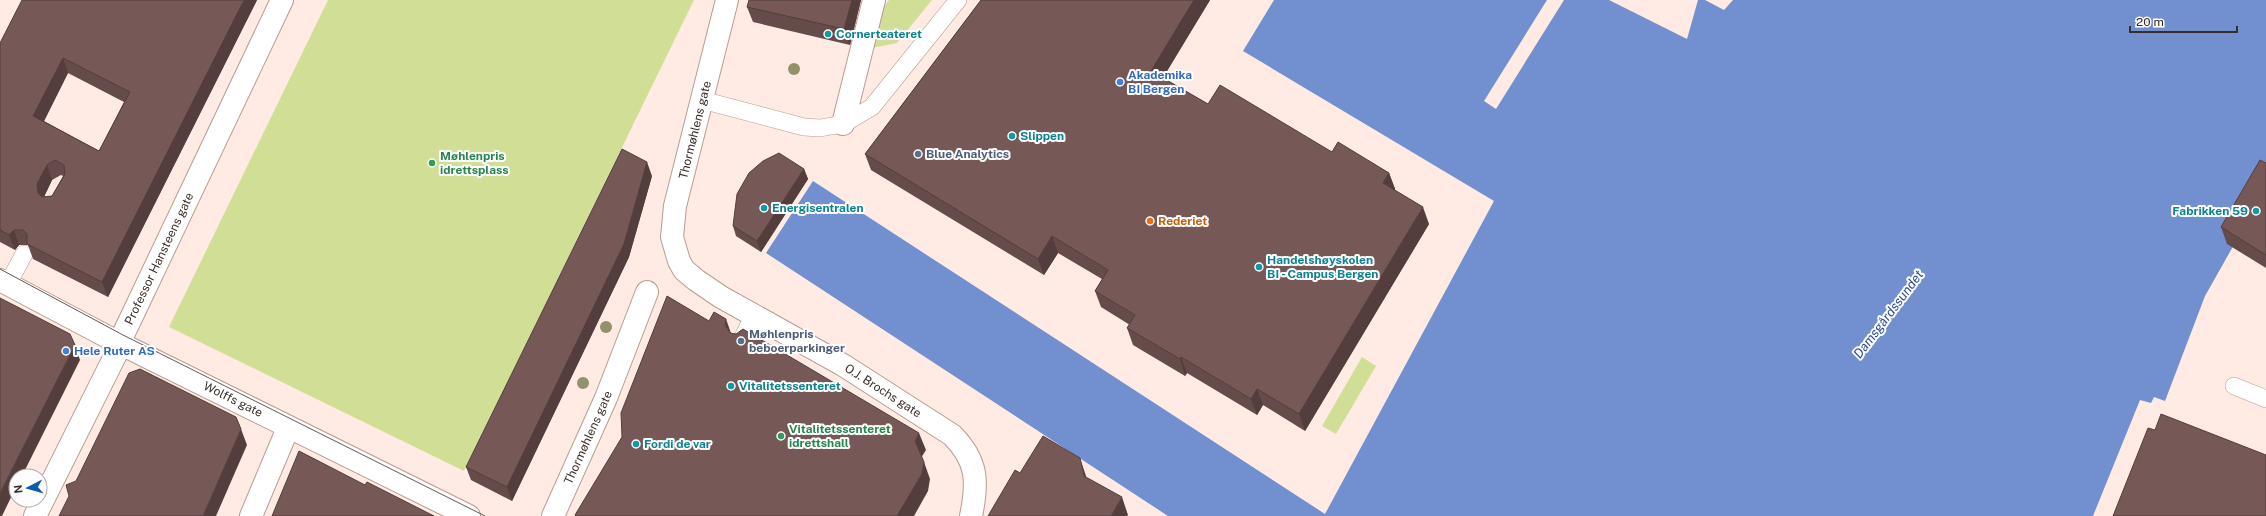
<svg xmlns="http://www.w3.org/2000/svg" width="2266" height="516" viewBox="0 0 2266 516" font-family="'Public Sans',sans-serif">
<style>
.green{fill:#d1df96}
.water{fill:#728fcf}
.pier{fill:#ffebe4}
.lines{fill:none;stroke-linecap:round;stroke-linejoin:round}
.service-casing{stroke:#b99b90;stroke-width:18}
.pedestrian-casing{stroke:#b99b90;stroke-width:24}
.minor-casing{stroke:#b99b90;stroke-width:24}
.secondary-casing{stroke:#b99b90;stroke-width:24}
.service{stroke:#fff;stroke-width:17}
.pedestrian{stroke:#fff;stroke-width:22}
.minor{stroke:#fff;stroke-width:22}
.secondary{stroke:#fff;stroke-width:22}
.tram{stroke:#625550;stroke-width:1}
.tree{fill:#94906c}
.wall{fill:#654c4b;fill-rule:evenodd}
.shaded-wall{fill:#533e3d}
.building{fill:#765857;stroke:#533e3d;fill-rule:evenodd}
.culture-dot{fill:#0f9aa8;stroke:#fdfdfd;stroke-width:1.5}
.shop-dot{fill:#3f7fe0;stroke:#fdfdfd;stroke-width:1.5}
.service-dot{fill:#5c6f8a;stroke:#fdfdfd;stroke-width:1.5}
.leisure-dot{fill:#2e9e5b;stroke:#fdfdfd;stroke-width:1.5}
.food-dot{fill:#e8710a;stroke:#fdfdfd;stroke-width:1.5}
.labels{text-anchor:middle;stroke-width:4;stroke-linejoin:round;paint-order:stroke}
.culture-label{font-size:12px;font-weight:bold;fill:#0d838f;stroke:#fdfdfd;text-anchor:start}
.shop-label{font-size:12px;font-weight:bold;fill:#366cbe;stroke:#fdfdfd;text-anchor:start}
.street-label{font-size:12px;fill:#392d29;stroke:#fdfdfd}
.service-label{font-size:12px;font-weight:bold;fill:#4e5e75;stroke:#fdfdfd;text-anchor:start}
.leisure-label{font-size:12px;font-weight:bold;fill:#27864d;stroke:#fdfdfd;text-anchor:start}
.food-label{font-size:12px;font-weight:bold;fill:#c56008;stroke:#fdfdfd;text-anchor:start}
.water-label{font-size:13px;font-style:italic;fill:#2b4b98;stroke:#fdfdfd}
</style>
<rect width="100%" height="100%" fill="#ffebe4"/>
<g class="green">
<polygon points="328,0 694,0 464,471 169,327"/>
<polygon points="889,0 932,0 897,43 872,48 881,11"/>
<polygon points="1362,357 1376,366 1336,434 1322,426"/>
</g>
<polygon class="water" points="1274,0 1609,0 1687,39 1698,0 2266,0 2266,188 2205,296 2165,401 2154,397 2151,403 2140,400 2093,516 1168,516 766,253 813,181 1325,514 1494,201 1243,51"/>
<g class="pier">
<polygon points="1547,0 1564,0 1496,109 1484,101"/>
<polygon points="1705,0 1733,0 1724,10"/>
</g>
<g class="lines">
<defs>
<g id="service">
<polyline points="702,100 804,127 820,128 843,124 872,107 958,0"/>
<polyline points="8,284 24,254"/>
<polyline points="741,341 754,315"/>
<polyline points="2234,386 2266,399"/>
</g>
<polyline id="pedestrian" points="843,124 874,0"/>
<g id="minor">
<path id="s1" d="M0,280L121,344L469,516"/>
<path id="s2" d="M35,516L121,344L123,335L282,0"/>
<polyline points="251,516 288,428"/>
<path id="s3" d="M553,516L606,398L647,292"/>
</g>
<g id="secondary">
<path id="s4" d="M727,0L675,206L672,237L679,261L684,270L696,280L721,297L843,365L952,435C978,461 978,482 971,516"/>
</g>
</defs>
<use href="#service" class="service-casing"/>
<use href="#pedestrian" class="pedestrian-casing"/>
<use href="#minor" class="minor-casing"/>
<use href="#secondary" class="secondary-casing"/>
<use href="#service" class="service"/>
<use href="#pedestrian" class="pedestrian"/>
<use href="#minor" class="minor"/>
<use href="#secondary" class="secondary"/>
<polyline class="tram" points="0,269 123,335 485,516"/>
</g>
<g class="tree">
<circle cx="794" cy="69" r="6"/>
<circle cx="606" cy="327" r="6"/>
<circle cx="583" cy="383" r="6"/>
</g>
<g class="wall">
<path d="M257,0L108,297L33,259L28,245H19L15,250L0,242V43ZM68,73L124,102L99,151L44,121ZM61,175L63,176L52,196L44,197L52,180Z"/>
<polygon points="861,0 850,45 753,22 747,7"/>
<polygon points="981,0 1210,0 1163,78 1208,104 1332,152 1389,173 1395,189 1395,190 1429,224 1305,431 1263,405 1257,415 1187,373 1185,376 1133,345 1127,328 1130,325 1101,307 1095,291 1102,279 1058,253 1044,275 871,170 865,154"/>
<polygon points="2266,163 2266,268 2227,244 2221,227"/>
<polygon points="804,169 808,179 761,252 736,236 733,226"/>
<polygon points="652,176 629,257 512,501 471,480 466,467"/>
</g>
<g class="shaded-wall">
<polygon points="244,0 257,0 108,297 102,282"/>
<polygon points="852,0 861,0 850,45 844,29"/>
<polygon points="1194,0 1210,0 1157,87 1151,71"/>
<polygon points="63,58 68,73 39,131 33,116"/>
<polygon points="647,162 652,176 629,257 512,501 507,487"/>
<polygon points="47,165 52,180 43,199 38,193 37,184"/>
<polygon points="804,169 808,179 761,252 757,241"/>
<polygon points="1389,173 1395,189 1389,200 1383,183"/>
<polygon points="1423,207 1429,224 1305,431 1299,414"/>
<polygon points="14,230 19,245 15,250 9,235"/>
<polygon points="1052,236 1058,253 1044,275 1038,259"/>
<polygon points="726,319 732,336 725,325"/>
<polygon points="75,345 80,360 22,476 16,476 16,487 2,516 0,516 0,493"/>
<polygon points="1181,357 1187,373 1185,376 1180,359"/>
<polygon points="1257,389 1263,405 1257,415 1251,399"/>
<polygon points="241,429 247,445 216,516 203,516"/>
<polygon points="919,433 926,450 921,458 915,441"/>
<polygon points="1080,458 1086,476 1090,493 1084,476"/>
<polygon points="924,462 930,479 928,491 914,516 897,516"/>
<polygon points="1122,497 1128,515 1127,516 1111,516"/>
</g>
<g class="building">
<path d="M22,0H244L102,282L27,244V234L23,230H14L9,235L0,230V43ZM63,58L130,92L99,151L33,116ZM55,160L64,165L65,174L52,196L42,197L38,193L37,184L47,165Z"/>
<polygon points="749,0 852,0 844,29 747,7"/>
<polygon points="981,0 1194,0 1151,71 1208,104 1220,85 1332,152 1338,142 1389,173 1383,183 1423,207 1299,414 1257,389 1251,399 1181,357 1180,359 1127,328 1135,315 1095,291 1108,270 1052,236 1038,259 865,154"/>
<polygon points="622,149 647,162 624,244 507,487 466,467"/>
<polygon points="779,153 804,169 757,241 733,226 737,194 749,173 763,161"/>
<polygon points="2260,160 2266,163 2266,255 2221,227"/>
<polygon points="667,296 709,321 714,312 726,319 725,325 730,333 736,334 743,329 919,433 915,441 924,462 922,474 897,516 576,516 575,515 622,437 621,413"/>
<polygon points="0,298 70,334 75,345 0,493"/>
<polygon points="140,369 236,417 241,429 203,516 201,515 201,516 59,516 69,496 66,485 76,481 129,373"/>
<polygon points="2161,414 2266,455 2266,516 2113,516 2148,428 2155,430"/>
<polygon points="1043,436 1080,458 1084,476 1122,497 1111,516 988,516 1015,470 1020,473"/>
<polygon points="299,451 365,485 367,482 434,516 272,516"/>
</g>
<g class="culture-dot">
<circle cx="828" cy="34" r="4"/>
<circle cx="1012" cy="136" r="4"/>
<circle cx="764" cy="208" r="4"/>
<circle cx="2256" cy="211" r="4"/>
<circle cx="1259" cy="267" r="4"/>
<circle cx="731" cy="386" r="4"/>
<circle cx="636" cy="444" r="4"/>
</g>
<g class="shop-dot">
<circle cx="1120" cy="82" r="4"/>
<circle cx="66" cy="351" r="4"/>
</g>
<g class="service-dot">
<circle cx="918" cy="154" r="4"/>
<circle cx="741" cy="341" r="4"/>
</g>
<g class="leisure-dot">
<circle cx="432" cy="163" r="4"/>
<circle cx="781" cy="436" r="4"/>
</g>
<circle class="food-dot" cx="1150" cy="221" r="4"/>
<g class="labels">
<g class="culture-label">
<text x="836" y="38">Cornerteateret</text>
<text x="1020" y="140">Slippen</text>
<text x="772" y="212">Energisentralen</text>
<text x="2248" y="215" text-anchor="end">Fabrikken 59</text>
<text x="1267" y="264">Handelshøyskolen<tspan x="1267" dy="14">BI - Campus Bergen</tspan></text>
<text x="739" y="390">Vitalitetssenteret</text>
<text x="644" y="448">Fordi de var</text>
</g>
<g class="shop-label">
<text x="1128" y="79">Akademika<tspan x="1128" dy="14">BI Bergen</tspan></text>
<text x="74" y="355">Hele Ruter AS</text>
</g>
<g class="street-label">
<text transform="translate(695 130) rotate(-76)" y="4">Thormøhlens gate</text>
<text dy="4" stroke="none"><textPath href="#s2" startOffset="286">Professor Hansteens gate</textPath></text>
<text dy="4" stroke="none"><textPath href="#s4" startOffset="512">O.J. Brochs gate</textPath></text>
<text dy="4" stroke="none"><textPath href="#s1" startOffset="262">Wolffs gate</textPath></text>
<text dy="4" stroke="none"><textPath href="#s3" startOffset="86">Thormøhlens gate</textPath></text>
</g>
<g class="service-label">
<text x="926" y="158">Blue Analytics</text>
<text x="749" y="338">Møhlenpris<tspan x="749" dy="14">beboerparkinger</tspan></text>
</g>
<g class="leisure-label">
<text x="440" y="160">Møhlenpris<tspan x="440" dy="14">idrettsplass</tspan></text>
<text x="789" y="433">Vitalitetssenteret<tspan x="789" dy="14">idrettshall</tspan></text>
</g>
<g class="food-label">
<text x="1158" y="225">Rederiet</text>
</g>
<g class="water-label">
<text transform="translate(1888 314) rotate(-53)" y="5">Damsgårdssundet</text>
</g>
</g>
<g transform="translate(28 488) rotate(264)"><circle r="19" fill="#fdfdfd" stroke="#afaaa8"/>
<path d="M0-3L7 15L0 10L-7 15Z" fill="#0c5cab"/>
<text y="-6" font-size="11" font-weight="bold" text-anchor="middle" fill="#392d29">N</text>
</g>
<path d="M2130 26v6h107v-6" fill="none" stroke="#392d29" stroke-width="2"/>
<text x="2136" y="26" font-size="12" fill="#392d29" stroke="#fdfdfd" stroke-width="3" paint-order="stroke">20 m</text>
</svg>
